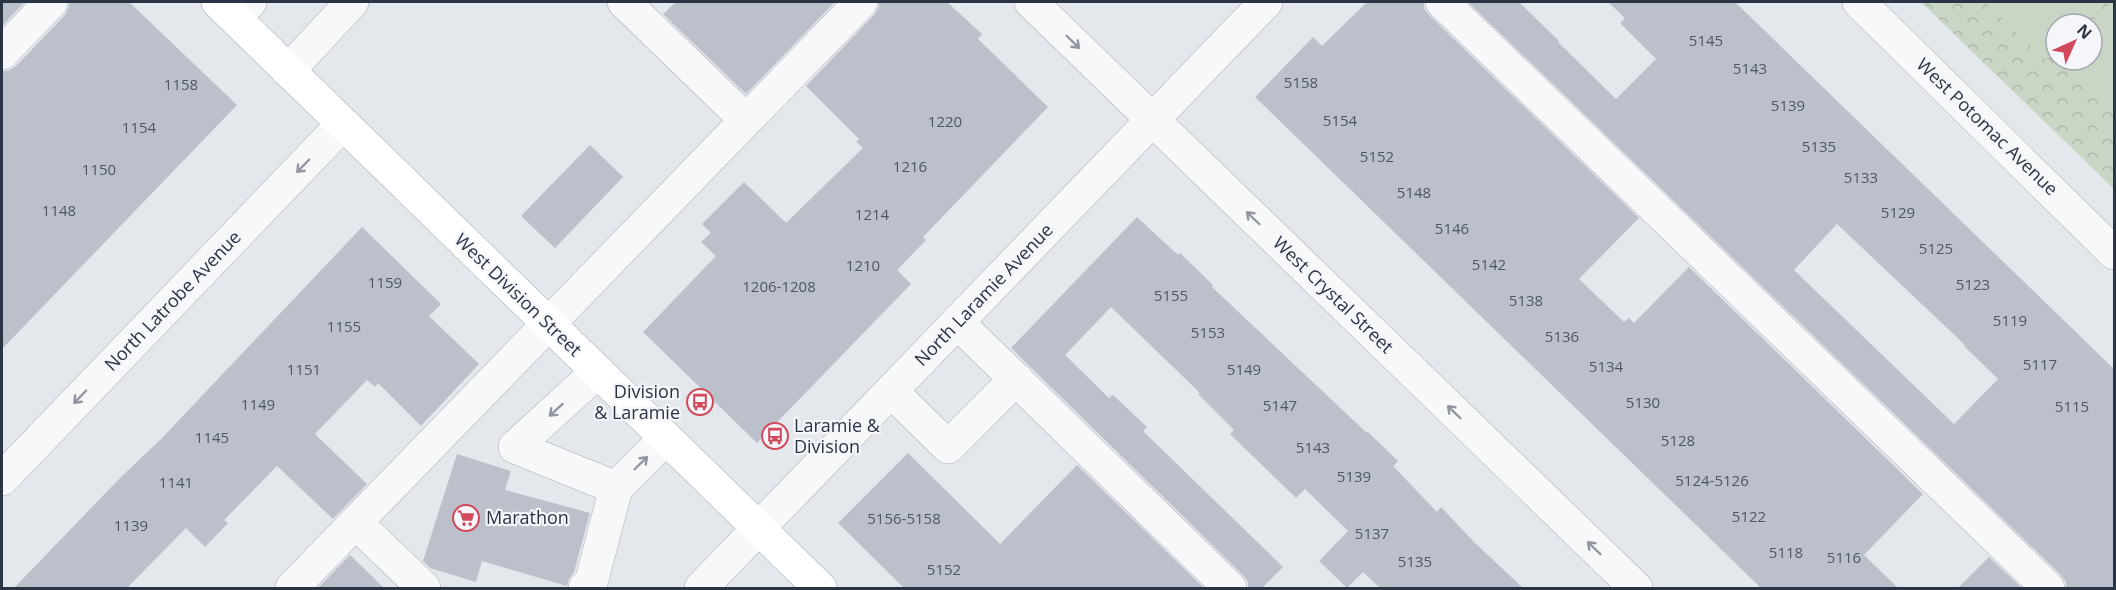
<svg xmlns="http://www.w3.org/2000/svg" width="2116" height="590" viewBox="0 0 2116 590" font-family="'Open Sans',sans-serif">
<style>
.park{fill:url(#park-crowns);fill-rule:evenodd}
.pitch{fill:#c9d6c5}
.building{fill:#bbc0ca;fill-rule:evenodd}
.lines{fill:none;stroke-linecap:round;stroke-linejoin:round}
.minor-casing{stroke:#a9aeb7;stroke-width:34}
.major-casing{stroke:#a3abb8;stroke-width:34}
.minor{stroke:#f7f8fa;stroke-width:33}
.major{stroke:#fff;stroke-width:33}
.oneway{stroke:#9196a0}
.labels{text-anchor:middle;stroke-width:4.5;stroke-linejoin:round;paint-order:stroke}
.number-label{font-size:15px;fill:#4f5766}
.street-label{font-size:18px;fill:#2b3445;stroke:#f4f6f9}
.poi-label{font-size:18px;fill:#2b3445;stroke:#f4f6f9;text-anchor:start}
</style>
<defs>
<pattern id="park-crowns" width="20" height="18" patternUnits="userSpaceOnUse" patternTransform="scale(1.5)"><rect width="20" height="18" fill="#c9d6c5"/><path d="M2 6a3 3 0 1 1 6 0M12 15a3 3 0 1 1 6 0" fill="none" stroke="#adb8ab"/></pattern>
</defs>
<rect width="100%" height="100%" fill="#e4e7ec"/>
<path class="park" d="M1921,2H2114V189ZM2056,24H2092V60H2056Z"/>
<g class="pitch">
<polygon points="1985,2 2103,2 2081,24 2056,24 2056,49 2046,60"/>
<polygon points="2111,2 2114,2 2114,112 2060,60 2092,60 2092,24 2090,24"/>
</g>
<g class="building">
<polygon points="2,2 25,2 2,26"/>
<polygon points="69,2 129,2 237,105 2,349 2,71 8,71 16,66 65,15 69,7"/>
<polygon points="676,2 835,2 746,94 663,14"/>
<polygon points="879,2 947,2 982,34 978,39 1048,107 923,237 926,240 897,270 911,284 757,443 643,332 716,256 701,242 711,233 702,224 744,182 786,223 863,148 856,142 859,139 806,86 874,15 879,7"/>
<polygon points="1367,2 1424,2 1424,8 1429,15 1639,218 1579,279 1624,322 1629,318 1634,323 1689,267 1923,494 1864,555 1898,588 1761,588 1255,97 1313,37 1322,46"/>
<path d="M1468,2H1519L1559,41L1558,42L1616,99L1656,59L1620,23L1625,18L1608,2H1735L2115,370V588H2066V582L2061,575ZM1837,224L1965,345L1964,346L1998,379L1954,424L1794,270Z"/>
<polygon points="590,145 623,177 555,248 521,216"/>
<polygon points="1137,217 1178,255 1180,253 1213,285 1212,287 1367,433 1368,432 1398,461 1393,466 1437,512 1441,507 1474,542 1523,588 1380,588 1363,572 1347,588 1319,561 1348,531 1305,489 1296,498 1230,434 1234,430 1198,394 1200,393 1111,307 1065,355 1109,398 1113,395 1147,427 1143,431 1283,567 1262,588 1248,588 1248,582 1243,575 1011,348"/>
<polygon points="362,227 441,304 429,316 479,364 421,426 378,383 375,387 367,380 315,434 367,484 333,519 277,466 224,520 228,523 205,547 186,528 127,588 14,588 120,478 162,438"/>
<polygon points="908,453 1000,544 1077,465 1204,588 904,588 838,523"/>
<polygon points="457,454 511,471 505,490 590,513 574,572 568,581 567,586 482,561 476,582 430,568 423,561"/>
<polygon points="350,555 384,588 318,588"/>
<polygon points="1989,557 2022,588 1958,588"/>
</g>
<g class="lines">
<defs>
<g id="minor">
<polyline points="624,2 746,120"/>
<polyline points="1031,2 1636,588"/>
<polyline points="1442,2 2048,588"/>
<polyline points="1859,2 2114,253"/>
<polyline points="235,18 250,2"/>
<polyline points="2,53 51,2"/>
<polyline points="288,71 352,2"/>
<polyline points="957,322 1230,588"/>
<polyline points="597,372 515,447 616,488"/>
<polyline points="891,391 948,447 1016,379"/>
<polyline points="2,479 343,124"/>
<polyline points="356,523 424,588"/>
<polyline points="292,588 861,2"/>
<polyline points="585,588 591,583 616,488 665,439"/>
<polyline points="701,588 1266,2"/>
</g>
<polyline id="major" points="218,2 820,588"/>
</defs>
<use href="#minor" class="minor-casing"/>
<use href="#major" class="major-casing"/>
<use href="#minor" class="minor"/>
<use href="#major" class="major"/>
</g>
<defs><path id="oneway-shaft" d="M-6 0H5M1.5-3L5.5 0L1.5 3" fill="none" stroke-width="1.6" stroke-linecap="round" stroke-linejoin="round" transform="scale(1.5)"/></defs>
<g class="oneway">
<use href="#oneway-shaft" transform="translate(1073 42) rotate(44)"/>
<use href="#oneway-shaft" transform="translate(303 166) rotate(134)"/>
<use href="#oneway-shaft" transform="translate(1253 218) rotate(-136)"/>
<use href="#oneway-shaft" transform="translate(80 397) rotate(134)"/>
<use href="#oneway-shaft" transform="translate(556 410) rotate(138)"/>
<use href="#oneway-shaft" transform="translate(1454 412) rotate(-136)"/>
<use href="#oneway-shaft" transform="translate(641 463) rotate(-44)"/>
<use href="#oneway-shaft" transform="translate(1594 548) rotate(-136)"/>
</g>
<defs>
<symbol id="bus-ring" viewBox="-11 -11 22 22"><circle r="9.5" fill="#f4f6f9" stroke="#d1495b" stroke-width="1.5"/><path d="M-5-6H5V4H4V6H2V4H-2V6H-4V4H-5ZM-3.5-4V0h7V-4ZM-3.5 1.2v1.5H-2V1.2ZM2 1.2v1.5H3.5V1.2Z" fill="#d1495b"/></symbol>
<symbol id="supermarket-ring" viewBox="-11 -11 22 22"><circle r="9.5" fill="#f4f6f9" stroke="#d1495b" stroke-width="1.5"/><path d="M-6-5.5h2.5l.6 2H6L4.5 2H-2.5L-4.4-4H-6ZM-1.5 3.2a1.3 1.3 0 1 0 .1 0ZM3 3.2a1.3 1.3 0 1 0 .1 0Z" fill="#d1495b"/></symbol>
</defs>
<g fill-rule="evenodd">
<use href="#bus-ring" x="685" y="387" width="30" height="30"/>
<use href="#bus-ring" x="760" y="421" width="30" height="30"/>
<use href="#supermarket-ring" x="451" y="503" width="30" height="30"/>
</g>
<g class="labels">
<g class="number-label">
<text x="1706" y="46">5145</text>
<text x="1750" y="74">5143</text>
<text x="1301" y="88">5158</text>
<text x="181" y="90">1158</text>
<text x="1788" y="111">5139</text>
<text x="1340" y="126">5154</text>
<text x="945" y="127">1220</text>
<text x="139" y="133">1154</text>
<text x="1819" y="152">5135</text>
<text x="1377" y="162">5152</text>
<text x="910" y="172">1216</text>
<text x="99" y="175">1150</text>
<text x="1861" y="183">5133</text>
<text x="1414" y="198">5148</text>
<text x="59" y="216">1148</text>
<text x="1898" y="218">5129</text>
<text x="872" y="220">1214</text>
<text x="1452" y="234">5146</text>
<text x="1936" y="254">5125</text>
<text x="1489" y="270">5142</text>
<text x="863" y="271">1210</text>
<text x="385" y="288">1159</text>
<text x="1973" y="290">5123</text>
<text x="779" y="292">1206-1208</text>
<text x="1171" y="301">5155</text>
<text x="1526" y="306">5138</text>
<text x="2010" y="326">5119</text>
<text x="344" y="332">1155</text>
<text x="1208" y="338">5153</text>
<text x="1562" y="342">5136</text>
<text x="2040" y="370">5117</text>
<text x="1606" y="372">5134</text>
<text x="304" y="375">1151</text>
<text x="1244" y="375">5149</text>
<text x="1643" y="408">5130</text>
<text x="258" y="410">1149</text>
<text x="1280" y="411">5147</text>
<text x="2072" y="412">5115</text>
<text x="212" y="443">1145</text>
<text x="1678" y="446">5128</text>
<text x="1313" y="453">5143</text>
<text x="1354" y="482">5139</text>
<text x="1712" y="486">5124-5126</text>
<text x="176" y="488">1141</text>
<text x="1749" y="522">5122</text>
<text x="904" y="524">5156-5158</text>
<text x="131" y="531">1139</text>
<text x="1372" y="539">5137</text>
<text x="1786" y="558">5118</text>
<text x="1844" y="563">5116</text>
<text x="1415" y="567">5135</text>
<text x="944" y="575">5152</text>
</g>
<g class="street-label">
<text transform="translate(1987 127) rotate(44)" y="6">West Potomac Avenue</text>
<text transform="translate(518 295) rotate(44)" y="6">West Division Street</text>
<text transform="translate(984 295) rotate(-46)" y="6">North Laramie Avenue</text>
<text transform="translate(1333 295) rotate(44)" y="6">West Crystal Street</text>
<text transform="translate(173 301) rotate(-46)" y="6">North Latrobe Avenue</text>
</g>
<g class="poi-label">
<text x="680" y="398" text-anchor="end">Division<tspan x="680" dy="21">&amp; Laramie</tspan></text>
<text x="794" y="432">Laramie &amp;<tspan x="794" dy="21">Division</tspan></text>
<text x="486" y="524">Marathon</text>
</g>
</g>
<rect width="2116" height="590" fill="none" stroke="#2b3445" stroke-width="6"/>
<g transform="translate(2074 42) rotate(45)"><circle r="28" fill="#f4f6f9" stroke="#a4a8b1" stroke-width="1.5"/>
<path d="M0-4.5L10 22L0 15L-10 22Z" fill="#d1495b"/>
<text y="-9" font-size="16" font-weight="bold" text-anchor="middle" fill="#2b3445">N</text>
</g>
</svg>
